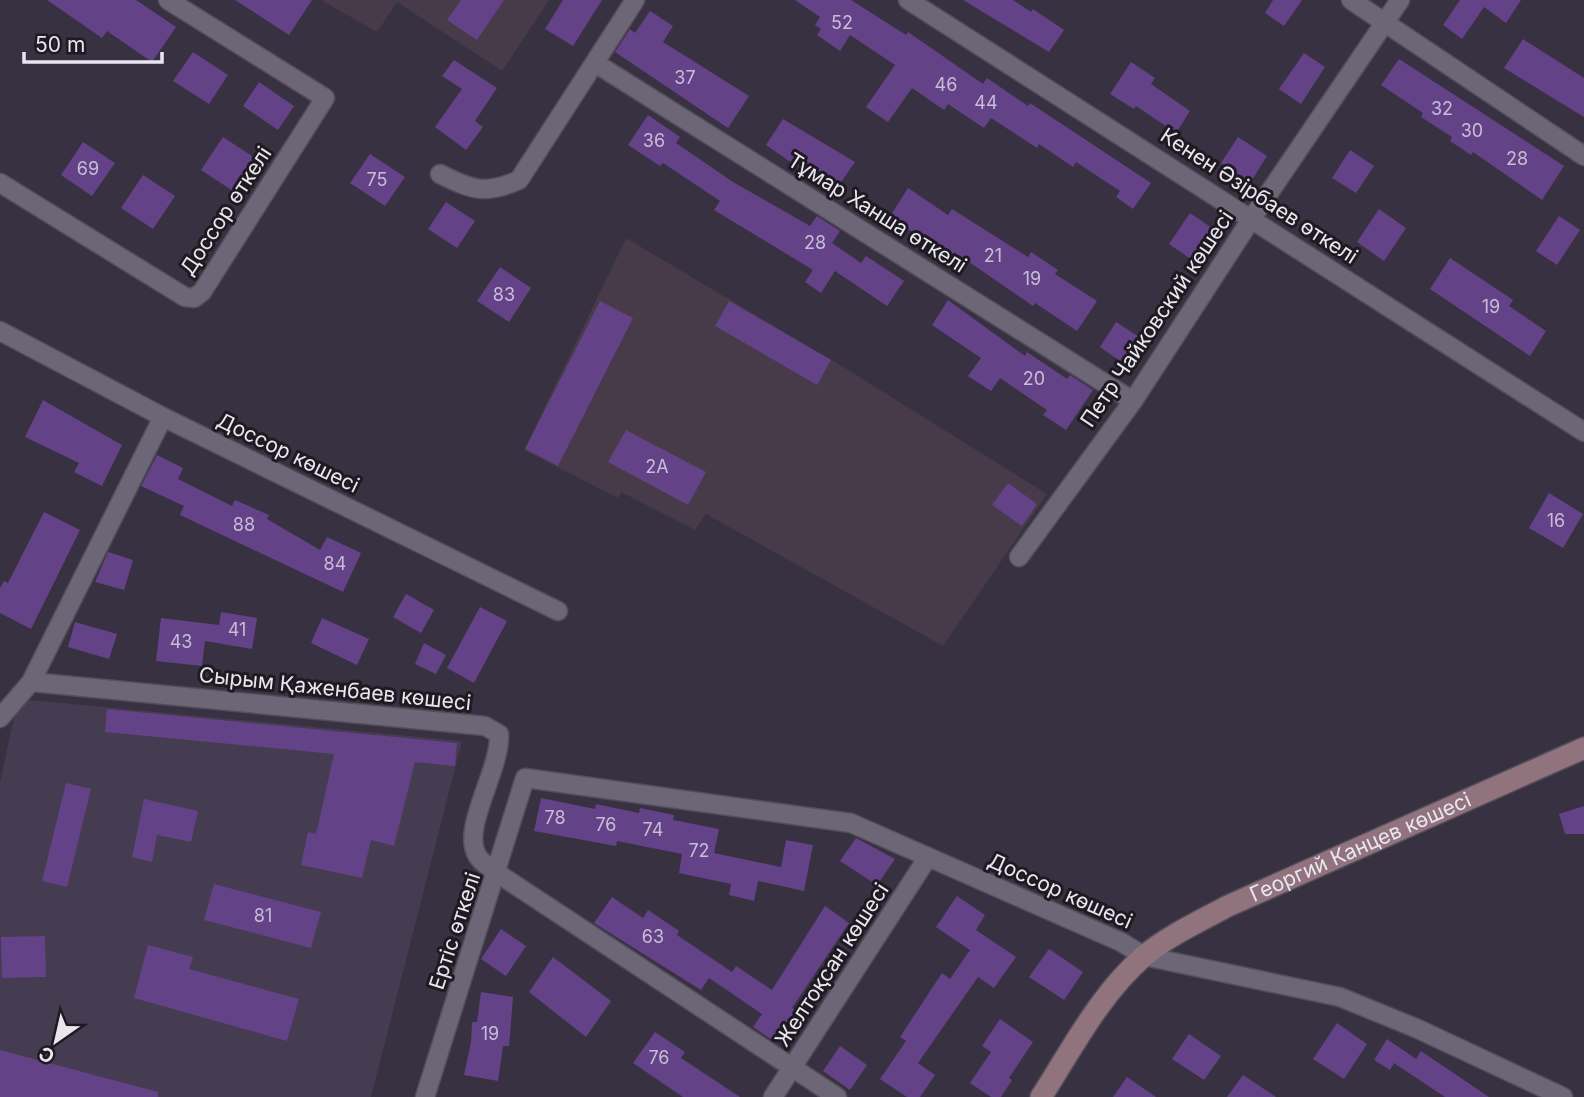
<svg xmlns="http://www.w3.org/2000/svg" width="1584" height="1097" viewBox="0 0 1584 1097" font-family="Inter,sans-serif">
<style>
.commercial{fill:#473a49}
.built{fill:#453c51}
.building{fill:#644287}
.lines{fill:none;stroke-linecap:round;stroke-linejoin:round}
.street-casing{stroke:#544e5b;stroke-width:21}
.secondary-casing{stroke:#544e5b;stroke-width:24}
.street{stroke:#6d6677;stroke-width:18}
.secondary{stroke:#90737d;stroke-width:21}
.labels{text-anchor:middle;stroke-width:6;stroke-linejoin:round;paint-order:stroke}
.number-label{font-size:18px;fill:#c8bdd6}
.street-label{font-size:21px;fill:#eae6f0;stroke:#1e1a22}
</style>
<rect width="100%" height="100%" fill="#383141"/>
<g class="commercial">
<polygon points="321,0 549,0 502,71 397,2 377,32"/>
<polygon points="626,238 845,368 1047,494 943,646 706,514 695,530 621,492 618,498 524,450"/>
</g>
<polygon class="built" points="18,699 462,741 371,1097 0,1097 0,783"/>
<g class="building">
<polygon points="47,0 136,0 176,27 152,62 107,31 102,38"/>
<polygon points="235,0 312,0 289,35"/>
<polygon points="461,0 504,0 477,40 447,20"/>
<polygon points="563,0 602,0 573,46 545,29"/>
<polygon points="795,0 851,0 906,35 908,32 983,84 987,78 1028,106 1030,103 1151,183 1133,209 1116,197 1120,191 1076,162 1073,167 1039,144 1037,148 991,118 984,128 948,104 944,110 912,88 888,122 866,107 895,65 850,35 840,51 817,35 821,29 815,25 820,17"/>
<polygon points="963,0 1013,0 1031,12 1033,9 1064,30 1049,52"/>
<polygon points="1273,0 1302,0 1284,26 1265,13"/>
<polygon points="1460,0 1521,0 1506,23 1484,7 1462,39 1443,25"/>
<polygon points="650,11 673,26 663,42 749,96 728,128 615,52 630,29 635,33"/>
<polygon points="1523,39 1584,78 1584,117 1504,68"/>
<polygon points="193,52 228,75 209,104 173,81"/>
<polygon points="1304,53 1325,67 1301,104 1279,89"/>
<polygon points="1399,59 1564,166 1542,200 1473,152 1471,155 1450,141 1452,137 1421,117 1423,113 1381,85"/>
<polygon points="454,60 497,88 475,121 483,127 466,150 435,127 462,89 442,76"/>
<polygon points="1131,62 1155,78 1151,84 1190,111 1176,133 1136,106 1134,109 1110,94"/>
<polygon points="259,82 294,106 278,130 243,106"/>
<polygon points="648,115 680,137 676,143 733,182 810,226 817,216 840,231 832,243 861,263 866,256 904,281 887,306 835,271 821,293 805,282 813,270 714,210 720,201 663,163 660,166 628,145"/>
<polygon points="783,119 855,162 834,192 766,145"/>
<polygon points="223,137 255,158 233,191 201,170"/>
<polygon points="1238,137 1267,156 1250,183 1221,163"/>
<polygon points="83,142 115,163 92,196 61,175"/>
<polygon points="1350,150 1374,166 1356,193 1332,178"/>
<polygon points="370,154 405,177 385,206 350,183"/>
<polygon points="143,175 175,196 153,229 121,208"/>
<polygon points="908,188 948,215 952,209 1028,257 1031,252 1058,270 1055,274 1097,301 1077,331 1035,303 1033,306 959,255 957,258 889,218"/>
<polygon points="446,202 475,221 457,248 428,229"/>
<polygon points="1379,209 1406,228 1384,261 1357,242"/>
<polygon points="1190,213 1215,230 1195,262 1169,244"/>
<polygon points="1559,216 1580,230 1557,265 1536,251"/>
<polygon points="1450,258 1513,300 1509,306 1546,331 1530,356 1430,289"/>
<polygon points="500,267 531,288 509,322 477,301"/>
<polygon points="948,300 1025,356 1027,352 1067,379 1070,375 1093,390 1066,430 1043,415 1047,410 1000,378 991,391 968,376 981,358 932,325"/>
<polygon points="600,301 633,318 558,466 525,449"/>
<polygon points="729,301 831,360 817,385 715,326"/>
<polygon points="1116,322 1144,340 1127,366 1100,347"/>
<polygon points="43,400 122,445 102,486 74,472 79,463 25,437"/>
<polygon points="626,430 706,472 688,505 608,462"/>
<polygon points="157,455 183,468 178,479 232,506 235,500 269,515 267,519 320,550 327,537 361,553 343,592 180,515 184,506 141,486"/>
<polygon points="1008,483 1037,504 1022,526 992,505"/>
<polygon points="1549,493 1583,514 1563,548 1529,528"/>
<polygon points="44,512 80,530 31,629 0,613 0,588 4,581 8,583"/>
<polygon points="108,552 133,560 124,590 95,582"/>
<polygon points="406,594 434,610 421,633 393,617"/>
<polygon points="480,607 507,621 474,683 447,668"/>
<polygon points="221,612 257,618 252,649 205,641 202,666 156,661 161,618 219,625"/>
<polygon points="322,618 369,639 357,665 311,643"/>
<polygon points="75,622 117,634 109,659 68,647"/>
<polygon points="424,643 446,655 436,674 415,664"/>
<polygon points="107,709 457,743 455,766 415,762 394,846 371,840 362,878 301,865 308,832 316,834 334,754 105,732"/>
<polygon points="66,783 91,789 67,887 42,881"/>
<polygon points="541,798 595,809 596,804 639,813 640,808 674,815 673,820 719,829 714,853 781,867 786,840 813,845 804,891 758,881 754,901 729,895 731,884 679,873 682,854 617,841 616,846 534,831"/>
<polygon points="144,799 198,811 191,842 157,835 152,862 132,857"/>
<polygon points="1584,806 1584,834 1565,834 1559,814"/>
<polygon points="856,838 895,859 877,885 840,861"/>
<polygon points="214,884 321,912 311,948 204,920"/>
<polygon points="957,896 985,915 976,930 1016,957 994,988 978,977 918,1063 935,1075 920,1097 907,1097 880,1079 906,1041 900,1037 942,973 950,979 970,950 936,927"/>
<polygon points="612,897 643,918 648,910 679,931 677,935 732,972 736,966 772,990 825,906 849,923 792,1008 796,1010 775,1042 753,1027 762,1014 709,978 701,990 594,923"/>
<polygon points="501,929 526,946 506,976 481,959"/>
<polygon points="45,936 46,977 2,978 1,937"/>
<polygon points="148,945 193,957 189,969 299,999 287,1041 134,998"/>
<polygon points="1049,949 1083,972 1064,1000 1029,977"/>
<polygon points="553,957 611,1001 586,1037 529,992"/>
<polygon points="481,992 513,997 509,1046 503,1046 498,1081 464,1075 471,1042 472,1022 477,1022"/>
<polygon points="1000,1019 1033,1042 1009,1078 1012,1080 1001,1097 991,1097 970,1083 991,1052 982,1046"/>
<polygon points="1337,1023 1367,1044 1344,1079 1313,1059"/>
<polygon points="655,1032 685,1052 681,1058 740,1097 683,1097 633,1063"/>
<polygon points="1189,1034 1221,1056 1204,1080 1172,1059"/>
<polygon points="1387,1039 1416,1059 1421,1051 1489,1097 1445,1097 1394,1063 1390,1070 1374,1060"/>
<polygon points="840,1046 867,1065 850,1090 823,1071"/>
<polygon points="0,1050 158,1092 158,1097 0,1097"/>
<polygon points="1243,1075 1276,1097 1227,1097"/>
<polygon points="1127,1077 1156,1097 1113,1097"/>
</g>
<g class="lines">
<defs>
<g id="street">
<polyline points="908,0 1584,432"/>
<polyline points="1351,0 1584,156"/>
<polyline points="595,63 1133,401"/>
<path d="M440,174C472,190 485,195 519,180L635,0"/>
<polyline points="0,183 185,297 194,298 202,292 325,98 168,0"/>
<polyline points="0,331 163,417 558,611"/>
<polyline points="1019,557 1133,401 1252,218 1400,0"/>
<path d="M31,682L485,726L499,734C501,769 461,828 477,855C480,862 491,868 497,873L837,1097"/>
<polyline points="0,718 31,682 163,417"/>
<polyline points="425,1097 525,778 851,823 1121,942 1144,956 1340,997 1418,1029 1563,1097"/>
<polyline points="773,1097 928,857"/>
</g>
<g id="secondary">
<path id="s1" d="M1041,1097C1072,1049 1100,994 1144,956C1168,936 1200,921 1228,906L1584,748"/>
</g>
</defs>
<use href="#street" class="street-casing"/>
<use href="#secondary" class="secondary-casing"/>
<use href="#street" class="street"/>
<use href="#secondary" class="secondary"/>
</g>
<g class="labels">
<g class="number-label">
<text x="842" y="29">52</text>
<text x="685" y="84">37</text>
<text x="946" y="91">46</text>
<text x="986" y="109">44</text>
<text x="1442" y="115">32</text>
<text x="1472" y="137">30</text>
<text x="654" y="147">36</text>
<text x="1517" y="165">28</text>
<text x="88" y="175">69</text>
<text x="377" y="186">75</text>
<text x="815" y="249">28</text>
<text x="993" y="262">21</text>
<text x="1032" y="285">19</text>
<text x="504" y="301">83</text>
<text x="1491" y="313">19</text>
<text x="1034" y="385">20</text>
<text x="657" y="473">2А</text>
<text x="1556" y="527">16</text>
<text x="244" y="531">88</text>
<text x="335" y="570">84</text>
<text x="237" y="636">41</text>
<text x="181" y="648">43</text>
<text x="555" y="824">78</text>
<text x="606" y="831">76</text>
<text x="653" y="836">74</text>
<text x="699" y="857">72</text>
<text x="263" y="922">81</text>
<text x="653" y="943">63</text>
<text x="490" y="1040">19</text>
<text x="659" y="1064">76</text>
</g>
<g class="street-label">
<text transform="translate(1259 196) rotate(33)" y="7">Кенен Әзірбаев өткелі</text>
<text transform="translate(226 211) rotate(-57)" y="7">Доссор өткелі</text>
<text transform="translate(877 213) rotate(32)" y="7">Тұмар Ханша өткелі</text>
<text transform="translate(1157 319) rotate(-56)" y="7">Петр Чайковский көшесі</text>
<text transform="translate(288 453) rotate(26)" y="7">Доссор көшесі</text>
<text transform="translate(335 689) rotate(6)" y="7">Сырым Қаженбаев көшесі</text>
<text dy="7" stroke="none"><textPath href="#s1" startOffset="418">Георгий Канцев көшесі</textPath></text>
<text transform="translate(1060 891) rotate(24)" y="7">Доссор көшесі</text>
<text transform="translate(455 931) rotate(-72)" y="7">Ертіс өткелі</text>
<text transform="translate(832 965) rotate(-57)" y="7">Желтоқсан көшесі</text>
</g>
</g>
<g transform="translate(56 1041) rotate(214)" stroke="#1e1a22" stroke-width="5" paint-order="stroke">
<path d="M0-5L12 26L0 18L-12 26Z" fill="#eae6f0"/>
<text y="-10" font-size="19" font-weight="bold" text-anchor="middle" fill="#eae6f0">С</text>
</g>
<path d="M24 52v10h138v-10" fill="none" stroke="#eae6f0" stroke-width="3.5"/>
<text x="35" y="52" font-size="21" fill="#eae6f0" stroke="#1e1a22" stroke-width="5" paint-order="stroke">50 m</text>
</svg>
